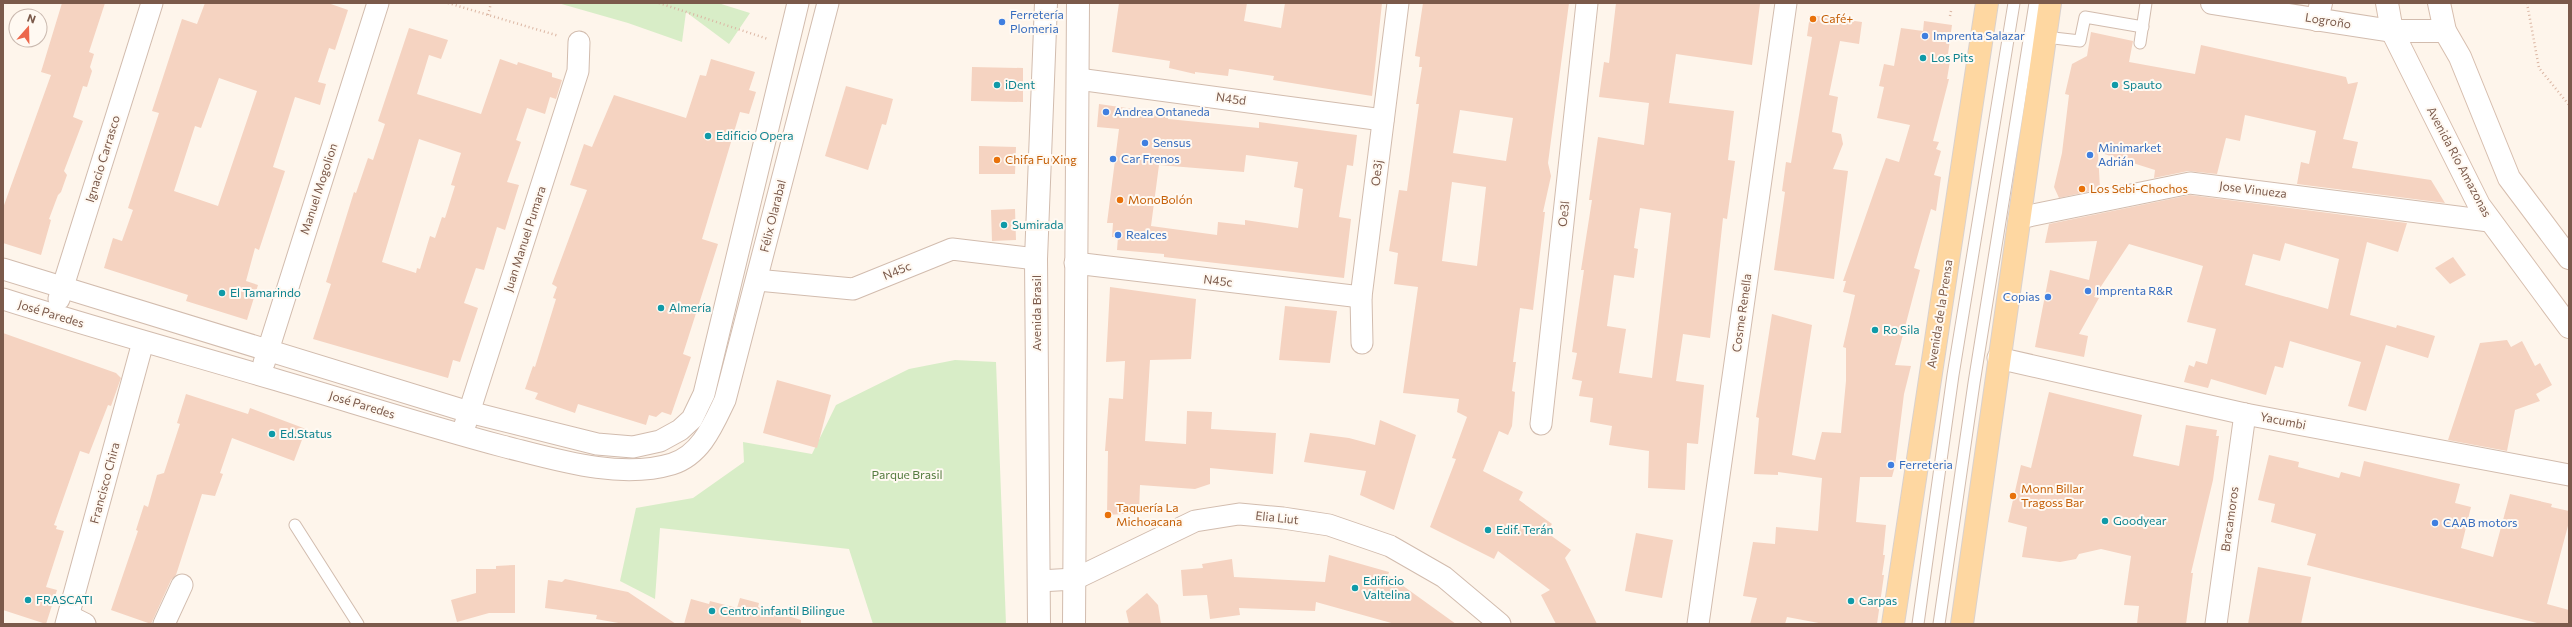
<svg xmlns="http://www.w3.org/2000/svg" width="2572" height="627" viewBox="0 0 2572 627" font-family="Commissioner,sans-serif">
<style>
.green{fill:#d8edc7}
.building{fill:#f5d3c1;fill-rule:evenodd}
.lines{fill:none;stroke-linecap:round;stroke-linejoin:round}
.service-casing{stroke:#d2bcae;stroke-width:13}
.minor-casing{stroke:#d2bcae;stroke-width:23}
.tertiary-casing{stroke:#d2bcae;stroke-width:24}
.secondary-casing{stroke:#d7beae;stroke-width:24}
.primary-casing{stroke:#dad1cd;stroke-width:24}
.path{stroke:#dbb6a3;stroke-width:2.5;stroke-dasharray:1 3;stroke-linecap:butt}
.service{stroke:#fff;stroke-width:11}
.minor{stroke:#fff;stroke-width:21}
.tertiary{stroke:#fff;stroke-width:22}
.secondary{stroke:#fff;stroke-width:22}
.primary{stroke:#fed7a1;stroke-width:22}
.food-dot{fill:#e8710a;stroke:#fff9f2;stroke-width:1.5}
.shop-dot{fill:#3f7fe0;stroke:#fff9f2;stroke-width:1.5}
.culture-dot{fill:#0f9aa8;stroke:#fff9f2;stroke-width:1.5}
.labels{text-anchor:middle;stroke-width:4;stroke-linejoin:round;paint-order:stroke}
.shop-label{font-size:12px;fill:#366cbe;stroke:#fff9f2;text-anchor:start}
.food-label{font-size:12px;fill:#c56008;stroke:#fff9f2;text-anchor:start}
.street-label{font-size:12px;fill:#7b5a4b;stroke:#fff9f2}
.culture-label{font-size:12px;fill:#0d838f;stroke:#fff9f2;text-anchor:start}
.park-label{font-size:12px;fill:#547b3f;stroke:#fff9f2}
</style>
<rect width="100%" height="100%" fill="#fef5eb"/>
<g class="green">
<polygon points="558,3 718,3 750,13 729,44 686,12 682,42 628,23"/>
<polygon points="955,360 996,362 1006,624 873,624 849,549 660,528 655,599 620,581 636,508 693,498 744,462 743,442 812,454 836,405 909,369"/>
</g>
<g class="building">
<polygon points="62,3 105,3 89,52 94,54 90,67 92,71 87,87 83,86 73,117 83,121 64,171 67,175 61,192 58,195 49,219 51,220 41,255 3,243 3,208 51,75 41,72"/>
<path d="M205,3H328L348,10L335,50L329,48L318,82L326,84L320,105L295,97L273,167L285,171L259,250L255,248L246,281L258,285L247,320L186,301L188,295L104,268L113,238L122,241L133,210L128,208L159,113L152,111L182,19L197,24ZM219,78L257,91L218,206L174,191L195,126L201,128Z"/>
<polygon points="1119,3 1247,3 1244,21 1281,28 1285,3 1382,3 1372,96 1273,80 1274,76 1229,69 1228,76 1195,72 1195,74 1169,68 1170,61 1112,52"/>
<path d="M1423,3H1569L1548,163L1551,176L1543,212H1545L1533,310L1520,308L1513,362H1516L1512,391L1515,392L1512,426L1508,435L1499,431L1483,471L1523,492L1519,500L1552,524L1546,532L1571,550L1565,558L1597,624H1556L1541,595L1550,590L1498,551L1494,559L1430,527L1456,459L1452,458L1467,417L1457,412L1459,399L1403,393L1418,287L1394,284L1398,253L1389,251L1399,190L1407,191L1419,104H1416L1422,67H1419L1420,57L1415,56ZM1460,110L1513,118L1506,161L1453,153ZM1452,182L1486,187L1477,266L1442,261Z"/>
<path d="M1616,3L1760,4L1752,65L1676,54L1669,103L1734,111L1728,160L1735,161L1727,219L1723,218L1710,338L1683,334L1676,381L1704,385L1698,444L1687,443L1685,490L1648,488L1649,451L1609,445L1612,426L1590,422L1593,398L1579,396L1582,381L1572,379L1577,353L1572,352L1584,270H1581L1592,200H1589L1598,137L1644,145L1649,103L1599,97L1604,62L1609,63ZM1640,208L1671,213L1652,378L1619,373L1626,329L1607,326L1614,275L1634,278L1638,249L1634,248Z"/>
<polygon points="1810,15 1862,22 1859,44 1840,41 1829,95 1838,97 1832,132 1841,134 1843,144 1833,169 1848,171 1834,279 1774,270 1785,192 1782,191 1786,162 1791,163 1812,37 1807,36"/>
<polygon points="1924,21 1952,25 1948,54 1951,55 1947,79 1949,79 1933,141 1939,142 1936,149 1941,151 1934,175 1941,177 1936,211 1931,209 1914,268 1920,270 1895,365 1911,366 1904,394 1895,466 1892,477 1860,477 1856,522 1886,525 1883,555 1885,555 1882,575 1884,575 1877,624 1824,624 1787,617 1785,624 1750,624 1757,598 1743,596 1753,542 1775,544 1776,527 1818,531 1822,478 1778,472 1778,475 1754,474 1759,418 1756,417 1772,314 1812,325 1792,455 1815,460 1822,432 1841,433 1846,381 1846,348 1843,347 1855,295 1843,292 1846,281 1843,281 1886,158 1899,162 1910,125 1877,118 1884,87 1879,86 1884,64 1894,66 1901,28 1923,31"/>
<path d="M409,28L448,40L441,59L429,55L417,94L481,114L500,59L517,65L518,62L552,73V77L562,80L556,99L550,97L545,114L527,108L516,140L521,142L507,182L519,185L505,230L497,227L484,270L476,268L464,303L478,308L460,362L453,360L448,378L313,339L331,284L326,282L354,192L356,193L368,158L373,160L385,124L378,121ZM419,139L461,153L451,185L455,186L445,218L442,217L435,238L430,236L420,269L417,268L416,273L382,262Z"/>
<polygon points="2091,32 2133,41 2129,62 2195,74 2201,45 2346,77 2348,84 2358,82 2343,139 2358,142 2352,168 2431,180 2445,203 2297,184 2301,162 2309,164 2316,131 2245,115 2240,141 2226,138 2217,174 2188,171 2154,178 2155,170 2098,152 2100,189 2059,198 2054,187 2062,153 2069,95 2065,94 2072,64 2087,56"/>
<polygon points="711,59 755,72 749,90 756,92 749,114 740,112 702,239 718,244 683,354 691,357 671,415 662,412 656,417 649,415 646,425 578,404 575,413 535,399 538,393 525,389 533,366 535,367 556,299 553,298 557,287 552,284 587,190 570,185 584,144 592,147 614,95 686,118 700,75 706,76"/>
<polygon points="972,67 1023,68 1023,102 971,101"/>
<polygon points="846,86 893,99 886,125 882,124 868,170 825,156"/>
<path d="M1099,104L1168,114V119L1259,128V122L1357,135L1353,166L1347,165L1339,217L1351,219L1344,278L1164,257V254L1117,250L1118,237H1112L1113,223H1107L1119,129L1097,127ZM1246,155L1298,162L1294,187L1303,189L1298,228L1245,220V225L1218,222L1217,235L1151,226L1159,165L1244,172Z"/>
<polygon points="979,146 1016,147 1015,174 979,174"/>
<path d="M2190,195L2407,223L2398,252L2367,242L2350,315L2396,328L2397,325L2435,336L2428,358L2386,345L2366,411L2348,406L2361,362L2290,341L2283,368L2275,366L2266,395L2211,379L2208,388L2184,382L2189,365L2194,367L2196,361L2207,364L2216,329L2187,322L2203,266L2129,244L2094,297L2099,298L2079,334L2088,336L2084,357L2035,347L2050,270L2089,280L2097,241L2045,243L2049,224ZM2285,243L2339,259L2328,309L2245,285L2253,254L2280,261Z"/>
<polygon points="1015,209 1016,240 992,241 991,210"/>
<polygon points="2453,257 2466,275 2450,284 2435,268"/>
<polygon points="1110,287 1196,299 1191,359 1150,360 1145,441 1186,444 1187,411 1212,412 1211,429 1276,433 1273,474 1210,468 1210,484 1195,489 1140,485 1139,513 1107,515 1108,451 1105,451 1109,398 1123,399 1125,361 1106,362"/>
<polygon points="1285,306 1337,311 1330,363 1279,360"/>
<polygon points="3,333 116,373 121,378 111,406 108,405 89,454 80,451 54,525 57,526 56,529 64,531 46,587 57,590 46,624 3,610"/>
<polygon points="2507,340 2511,347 2522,341 2535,366 2540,363 2552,385 2536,394 2540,401 2515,410 2507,451 2448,440 2480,343"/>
<polygon points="777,380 831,395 817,448 763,433"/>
<polygon points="2049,392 2142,415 2133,456 2179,466 2186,425 2217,430 2216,436 2219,436 2213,480 2191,573 2193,573 2186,624 2137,624 2139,606 2124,605 2131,556 2101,549 2079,554 2076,559 2060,562 2022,557 2027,527 2008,522 2021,465 2031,468"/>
<polygon points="186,394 248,414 250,408 306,429 294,461 232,438 220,473 223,474 215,496 202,494 176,575 171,580 151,624 111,610 138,531 136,530 144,505 148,507 157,475 164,473 180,424 177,423"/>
<polygon points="1380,420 1416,435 1394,510 1360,495 1366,471 1304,462 1310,433 1349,438 1375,445"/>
<polygon points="2269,455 2299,462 2298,467 2339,478 2341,472 2360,477 2364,461 2460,484 2455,503 2471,507 2461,548 2493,557 2510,494 2552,504 2551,507 2569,511 2569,522 2547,604 2569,610 2569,624 2541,624 2307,565 2316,534 2271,522 2275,504 2258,500"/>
<polygon points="1636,533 1673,540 1662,598 1625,591"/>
<polygon points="1329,555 1389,572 1388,575 1456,624 1395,624 1316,602 1315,611 1239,608 1240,615 1210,619 1207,595 1183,596 1181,570 1203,568 1202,564 1232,559 1234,577 1325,582"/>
<polygon points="515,565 515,613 489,613 457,622 451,600 476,593 476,569 496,569 496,566"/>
<polygon points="2258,567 2311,577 2301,624 2248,624"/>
<polygon points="565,579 628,592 676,624 624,624 596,619 597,615 545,608 548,580 562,582"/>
<polygon points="1147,593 1158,605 1161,624 1129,624 1126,611"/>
<polygon points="740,598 759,603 758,607 801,620 801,624 684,624 691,599 709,604 710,601 737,608"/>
</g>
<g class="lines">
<defs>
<g id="service">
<polyline points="2045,37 2080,41 2085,17 2143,27"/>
<polyline points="2140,43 2146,3"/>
<polyline points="295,525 358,624"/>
<polyline points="1918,624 1953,375 2014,3"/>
<polyline points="1939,624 1974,383 2035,3"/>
</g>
<g id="minor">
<polyline points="1078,79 1383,120"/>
<polyline points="2019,218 2190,183 2489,221"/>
<polyline points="1075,263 1361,297"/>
<polyline points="3,269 469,412 597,444 633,447 660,441 680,430 692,419 704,394 798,3"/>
<polyline points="757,280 853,289 952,249 1036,259"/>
<path d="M3,299C94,328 186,353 277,380C352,402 427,426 502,446C554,459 619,480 672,464C701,455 713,425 725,400L828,3"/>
<polyline points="59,299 152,3"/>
<polyline points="1362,343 1361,297 1398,3"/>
<polyline points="1998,358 2245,414 2569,475"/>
<polyline points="264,363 378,3"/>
<polyline points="1541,424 1587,3"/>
<polyline points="465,425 578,71 579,42"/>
<polyline points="1039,581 1075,579 1195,521 1239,514 1283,518 1329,525 1390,546 1444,577 1500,624"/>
<polyline points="69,616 85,624"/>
<polyline points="66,624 143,342"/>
<polyline points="164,624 182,585"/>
<polyline points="1698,624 1786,3"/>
<polyline points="2216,624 2245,414"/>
</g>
<g id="tertiary">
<polyline points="2212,3 2392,31 2445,31"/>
<polyline points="1039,624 1036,259 1046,3"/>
<polyline points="1074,624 1078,3"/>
</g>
<g id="secondary">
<polyline points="2387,3 2392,31 2479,205 2569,327"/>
<polyline points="2439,3 2445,31 2460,57 2509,178 2569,258"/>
<polyline points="2317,20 2321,3"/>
</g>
<g id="primary">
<polyline points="1893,624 1987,3"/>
<polyline points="1962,624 2050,3"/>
</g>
</defs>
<use href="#service" class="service-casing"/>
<use href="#minor" class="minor-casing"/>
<use href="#tertiary" class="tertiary-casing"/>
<use href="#secondary" class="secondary-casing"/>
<use href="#primary" class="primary-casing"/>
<g class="path">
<polyline points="448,3 559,36"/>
<polyline points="659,3 768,39"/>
<polyline points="2527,3 2539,68 2569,105"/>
<polyline points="488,15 491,3"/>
<polyline points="1950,16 1951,11"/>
</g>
<use href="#service" class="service"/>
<use href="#minor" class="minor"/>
<use href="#tertiary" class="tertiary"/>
<use href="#secondary" class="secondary"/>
<use href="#primary" class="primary"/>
</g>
<g class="food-dot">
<circle cx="1813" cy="19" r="4"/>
<circle cx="997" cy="160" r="4"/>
<circle cx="2082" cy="189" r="4"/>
<circle cx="1120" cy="200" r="4"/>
<circle cx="2013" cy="496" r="4"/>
<circle cx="1108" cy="515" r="4"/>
</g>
<g class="shop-dot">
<circle cx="1002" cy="22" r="4"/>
<circle cx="1925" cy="36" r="4"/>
<circle cx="1106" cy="112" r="4"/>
<circle cx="1145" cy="143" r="4"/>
<circle cx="2090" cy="155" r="4"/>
<circle cx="1113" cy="159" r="4"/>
<circle cx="1118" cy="235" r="4"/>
<circle cx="2088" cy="291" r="4"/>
<circle cx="2048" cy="297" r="4"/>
<circle cx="1891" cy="465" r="4"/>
<circle cx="2435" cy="523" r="4"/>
</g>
<g class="culture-dot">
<circle cx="1923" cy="58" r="4"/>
<circle cx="997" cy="85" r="4"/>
<circle cx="2115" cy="85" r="4"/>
<circle cx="708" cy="136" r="4"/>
<circle cx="1004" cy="225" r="4"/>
<circle cx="222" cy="293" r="4"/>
<circle cx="661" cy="308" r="4"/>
<circle cx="1875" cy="330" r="4"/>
<circle cx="272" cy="434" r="4"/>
<circle cx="2105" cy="521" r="4"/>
<circle cx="1488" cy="530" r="4"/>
<circle cx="1355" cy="588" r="4"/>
<circle cx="28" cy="600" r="4"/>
<circle cx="1851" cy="601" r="4"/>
<circle cx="712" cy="611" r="4"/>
</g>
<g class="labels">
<g class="shop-label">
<text x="1010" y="19">Ferretería<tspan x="1010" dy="14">Plomeria</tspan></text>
<text x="1933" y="40">Imprenta Salazar</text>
<text x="1114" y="116">Andrea Ontaneda</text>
<text x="1153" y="147">Sensus</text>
<text x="2098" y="152">Minimarket<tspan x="2098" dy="14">Adrián</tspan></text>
<text x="1121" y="163">Car Frenos</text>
<text x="1126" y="239">Realces</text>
<text x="2096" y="295">Imprenta R&amp;R</text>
<text x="2040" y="301" text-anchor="end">Copias</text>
<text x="1899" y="469">Ferreteria</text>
<text x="2443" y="527">CAAB motors</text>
</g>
<g class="food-label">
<text x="1821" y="23">Café+</text>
<text x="1005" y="164">Chifa Fu Xing</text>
<text x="2090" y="193">Los Sebi-Chochos</text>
<text x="1128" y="204">MonoBolón</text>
<text x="2021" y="493">Monn Billar<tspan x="2021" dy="14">Tragoss Bar</tspan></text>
<text x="1116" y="512">Taquería La<tspan x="1116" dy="14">Michoacana</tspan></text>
</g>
<g class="street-label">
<text transform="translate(2328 21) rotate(9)" y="4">Logroño</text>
<text transform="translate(1231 99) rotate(8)" y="4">N45d</text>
<text transform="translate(103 159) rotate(-73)" y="4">Ignacio Carrasco</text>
<text transform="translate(2459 162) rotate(62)" y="4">Avenida Río Amazonas</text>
<text transform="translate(1377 173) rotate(-83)" y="4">Oe3j</text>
<text transform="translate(319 189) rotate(-72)" y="4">Manuel Mogolion</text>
<text transform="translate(2253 190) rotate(7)" y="4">Jose Vinueza</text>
<text transform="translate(1564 214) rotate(-84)" y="4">Oe3l</text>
<text transform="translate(773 216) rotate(-76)" y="4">Félix Olarabal</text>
<text transform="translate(525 239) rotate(-72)" y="4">Juan Manuel Pumara</text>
<text transform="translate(897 271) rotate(-22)" y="4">N45c</text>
<text transform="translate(1218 281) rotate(7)" y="4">N45c</text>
<text transform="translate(1037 313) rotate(-90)" y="4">Avenida Brasil</text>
<text transform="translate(1742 313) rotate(-82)" y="4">Cosme Renella</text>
<text transform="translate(51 314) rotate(17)" y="4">José Paredes</text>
<text transform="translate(1940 314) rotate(-81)" y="4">Avenida de la Prensa</text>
<text transform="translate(362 405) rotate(17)" y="4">José Paredes</text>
<text transform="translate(2283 421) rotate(11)" y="4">Yacumbi</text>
<text transform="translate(105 483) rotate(-75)" y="4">Francisco Chira</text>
<text transform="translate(1277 518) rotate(6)" y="4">Elia Liut</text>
<text transform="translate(2230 519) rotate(-82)" y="4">Bracamoros</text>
</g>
<g class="culture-label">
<text x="1931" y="62">Los Pits</text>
<text x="1005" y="89">iDent</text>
<text x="2123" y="89">Spauto</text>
<text x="716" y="140">Edificio Opera</text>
<text x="1012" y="229">Sumirada</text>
<text x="230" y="297">El Tamarindo</text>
<text x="669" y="312">Almería</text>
<text x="1883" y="334">Ro Sila</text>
<text x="280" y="438">Ed.Status</text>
<text x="2113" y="525">Goodyear</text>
<text x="1496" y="534">Edif. Terán</text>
<text x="1363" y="585">Edificio<tspan x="1363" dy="14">Valtelina</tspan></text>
<text x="36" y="604">FRASCATI</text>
<text x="1859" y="605">Carpas</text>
<text x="720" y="615">Centro infantil Bilingue</text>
</g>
<g class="park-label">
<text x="907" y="479">Parque Brasil</text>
</g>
</g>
<rect width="2572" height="627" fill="none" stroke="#7b5a4b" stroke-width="8"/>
<g transform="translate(28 28) rotate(20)"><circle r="19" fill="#fff9f2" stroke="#cab9af"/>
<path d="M0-3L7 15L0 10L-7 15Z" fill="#ec674b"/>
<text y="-6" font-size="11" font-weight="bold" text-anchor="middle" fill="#7b5a4b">N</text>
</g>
</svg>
